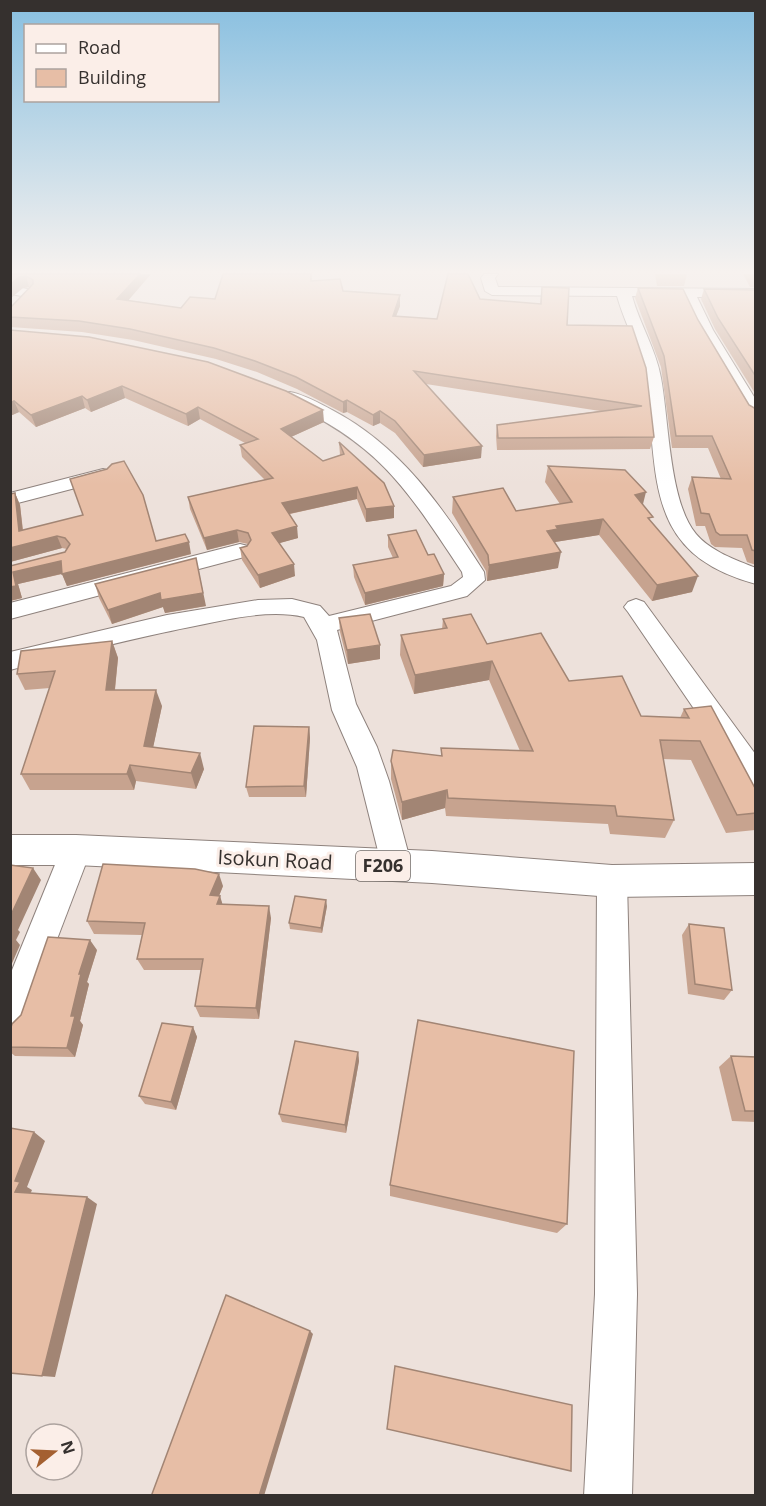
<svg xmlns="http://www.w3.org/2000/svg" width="766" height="1506" viewBox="0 0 766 1506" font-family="'Open Sans',sans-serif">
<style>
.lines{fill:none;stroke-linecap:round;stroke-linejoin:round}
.minor-casing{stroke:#8e827d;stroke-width:2}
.primary-casing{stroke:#8e827d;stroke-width:2}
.minor{fill:#fff;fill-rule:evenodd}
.primary{fill:#fff;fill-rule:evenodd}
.wall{fill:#c7a38f}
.shaded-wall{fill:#a28574}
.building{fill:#e7bea6;stroke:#a28574;stroke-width:1.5}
.labels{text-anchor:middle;stroke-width:6;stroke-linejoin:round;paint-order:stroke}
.shield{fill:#fbeee8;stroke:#706966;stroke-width:1.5}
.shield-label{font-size:18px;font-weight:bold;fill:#35302e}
.street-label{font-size:20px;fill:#35302e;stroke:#fbeee8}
</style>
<rect width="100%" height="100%" fill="#ede1db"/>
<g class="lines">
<defs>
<g id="minor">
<path d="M484,274H498L495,278L498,287L756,289V297H697L713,330L756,400V421L747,416L697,330L682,297L632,296C640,325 656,349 661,378C669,420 669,502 696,534C710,551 736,560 756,568V584C640,553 660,472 645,379C640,349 625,325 617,296L492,295L485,291L481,278Z"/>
<polygon points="10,286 33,290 35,293 28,297 10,294"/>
<path d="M290,392C305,395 319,403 332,410C401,446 443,508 484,572L485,580L467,596L337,630L356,704L377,747L389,781L412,867L408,876L397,880L386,876L382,867L357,767L332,710L317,640L304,617C270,609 229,619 195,626C133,638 72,654 10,670V652L167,615L258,600L292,599L320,606L329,616L451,586L463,577L462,572C406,488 380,444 284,401L281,397L284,393Z"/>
<polygon points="103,469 110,471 113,475 110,479 10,505 10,493"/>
<polygon points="240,544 248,546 251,551 248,556 10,619 10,603"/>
<polygon points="636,599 644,602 756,755 756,788 746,785 628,612 624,607 628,602"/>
<polygon points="76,837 86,841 91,850 22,1031 10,1036 10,975 61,850 66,841"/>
<polygon points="612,868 623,872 627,881 637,1294 632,1496 584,1496 595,1294 597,881 601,872"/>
</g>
<polygon id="primary" points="10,835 76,835 432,851 612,865 756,863 756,895 612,897 432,883 76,865 10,865"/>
</defs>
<use href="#minor" class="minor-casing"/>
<use href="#primary" class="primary-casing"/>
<use href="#minor" class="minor"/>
<use href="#primary" class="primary"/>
</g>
<g class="wall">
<polygon points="10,274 151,274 128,300 181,308 215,299 312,281 343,291 400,295 400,306 396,316 437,319 480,299 540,304 542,287 567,325 632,326 654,437 650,449 497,450 496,436 497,425 600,411 426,384 481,458 423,467 395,433 380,423 373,426 347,412 343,413 297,389 257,372 216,359 133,340 82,332 10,327 10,306 12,306 30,287 23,288"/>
<polygon points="655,274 687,274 684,286 657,286"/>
<polygon points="743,274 756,274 756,287 750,287"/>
<polygon points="638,288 698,320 749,405 756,409 756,565 747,562 742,548 715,547 711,544 705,526 696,526 688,489 692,477 721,479 708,448 672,448 661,367 635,298"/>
<polygon points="704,289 756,290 756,395 715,329 701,299"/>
<polygon points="10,330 324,422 291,437 323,461 340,455 339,442 394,518 366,522 357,499 290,514 298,538 279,543 295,576 260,588 242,560 240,548 247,546 248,544 239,542 207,550 190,509 188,497 265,480 242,457 240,445 245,443 200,419 188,426 125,398 91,412 85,408 36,427 19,412 10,416"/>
<polygon points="548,466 643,505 651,522 692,592 652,601 599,535 555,542 558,568 487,581 486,571 452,513 453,497 516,511 560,504 545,482"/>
<polygon points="15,493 20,505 23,530 156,541 191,554 67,586 62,574 18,584 22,598 10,601 10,566 65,552 67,549 62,548 10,562"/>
<polygon points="388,535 428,555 444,574 443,586 365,605 354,577 353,565 393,558 388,547"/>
<polygon points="95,584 206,606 165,613 163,607 112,624 99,598"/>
<polygon points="339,618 380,659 348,664 340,632"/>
<polygon points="443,619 487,644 641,716 680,718 684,709 756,790 755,830 726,833 691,760 663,759 674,820 665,838 610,834 608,824 446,816 445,808 402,820 391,779 391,761 441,756 441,748 520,751 489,680 414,694 400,655 401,635 442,629"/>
<polygon points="112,641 118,658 115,690 162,706 153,747 204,769 196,789 136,781 134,790 30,790 21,774 50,688 25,690 17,674"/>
<polygon points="309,727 310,738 306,797 249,797 246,787"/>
<polygon points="223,886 219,896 220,896 222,905 271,918 259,1019 200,1017 195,1006 201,970 144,970 137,959 142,935 94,934 87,921"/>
<polygon points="327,906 322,933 290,929 289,923"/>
<polygon points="689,924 732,990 724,1000 688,994 682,935"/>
<polygon points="97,950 87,982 89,984 80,1021 83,1025 75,1057 15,1056 10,1052 10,1030"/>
<polygon points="193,1027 197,1037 176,1110 145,1104 139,1096"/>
<polygon points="358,1052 359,1061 346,1133 282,1122 279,1114"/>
<polygon points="731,1056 756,1057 756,1122 732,1121 719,1067"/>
<polygon points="390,1185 567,1224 557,1233 390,1196"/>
</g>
<g class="shaded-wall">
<polygon points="140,274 151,274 120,310 117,299"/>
<polygon points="26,276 29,287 23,288 10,299 10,285 19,277"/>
<polygon points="400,295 400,306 392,327 393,316"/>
<polygon points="122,386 125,398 91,412 87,400"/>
<polygon points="82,396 85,408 36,427 31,415"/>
<polygon points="347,400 347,412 343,413 343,402"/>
<polygon points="14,401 19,412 10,416 10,403"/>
<polygon points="198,407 200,419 188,426 186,414"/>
<polygon points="323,410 324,422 282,441 281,429"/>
<polygon points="380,411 380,423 373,426 373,415"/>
<polygon points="482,446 481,458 423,467 424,455"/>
<polygon points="357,487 357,499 284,515 282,503"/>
<polygon points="646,492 642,508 635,495"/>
<polygon points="15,493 20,505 24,543 19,531"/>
<polygon points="394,506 394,518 366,522 366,509"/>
<polygon points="603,519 599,535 555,542 554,545 547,531 556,526"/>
<polygon points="297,526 298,538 273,545 272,533"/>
<polygon points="237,530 239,542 207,550 204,538"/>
<polygon points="57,536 62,548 10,562 10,548"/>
<polygon points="189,542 191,554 67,586 62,574"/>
<polygon points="561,552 558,568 487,581 489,565"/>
<polygon points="196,558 206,606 165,613 163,607 112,624 108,610"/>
<polygon points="61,561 65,573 18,584 22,598 10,601 10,587 13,572"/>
<polygon points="294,564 295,576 260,588 258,575"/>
<polygon points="444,574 443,586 365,605 365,593"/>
<polygon points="698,576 692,592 652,601 657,585"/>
<polygon points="112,641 118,658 113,707 106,690"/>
<polygon points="380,645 380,659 348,664 347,650"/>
<polygon points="492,661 489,680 414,694 415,675"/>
<polygon points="156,690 162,706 150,762 144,746"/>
<polygon points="309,727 310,738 306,797 304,786"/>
<polygon points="200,753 204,769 196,789 191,773"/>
<polygon points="130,765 136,781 134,790 127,774"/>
<polygon points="447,790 445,808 402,820 402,802"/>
<polygon points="33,868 41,880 18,930 20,932 16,940 20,945 10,968 10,917"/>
<polygon points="219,874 223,886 214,908 210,895"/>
<polygon points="220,896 224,909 217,904"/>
<polygon points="326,900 327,906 322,933 321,928"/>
<polygon points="269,906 271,918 259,1019 256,1008"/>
<polygon points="90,940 97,950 87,982 89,984 80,1021 83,1025 75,1057 67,1048 71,1016 79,974"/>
<polygon points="193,1027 197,1037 176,1110 171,1102"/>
<polygon points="358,1052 359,1061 346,1133 345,1125"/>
<polygon points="34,1132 45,1141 27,1187 32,1190 28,1199 15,1192 15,1181"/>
<polygon points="87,1197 97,1204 55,1377 42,1376"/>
<polygon points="310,1331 313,1334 264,1496 259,1496"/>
</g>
<g class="building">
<polygon points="10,274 140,274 117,299 181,308 190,297 215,299 223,274 311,274 311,281 340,279 343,291 400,295 393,316 437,319 448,274 468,274 480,299 541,304 542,287 569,288 567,325 632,326 646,368 654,437 498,438 497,425 642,406 414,371 482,446 424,455 395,421 380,411 373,415 347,400 343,402 296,377 255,361 214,348 130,329 79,321 10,317 10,306 12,306 33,284 33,280 26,276 19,277 10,285"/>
<polygon points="638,288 683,289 698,320 749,405 756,409 756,551 752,550 747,535 720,535 716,532 709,514 701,513 692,477 731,479 712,436 676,436 664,356"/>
<polygon points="704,289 756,290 756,377 718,318"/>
<polygon points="10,330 89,337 208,362 286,391 323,410 281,429 323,461 344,454 339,442 384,483 394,506 366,509 357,487 282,503 297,526 272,533 294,564 258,575 240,548 247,546 251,540 248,533 237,530 204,538 188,497 273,478 240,445 258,439 198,407 186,414 122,386 87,400 82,396 31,415 14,401 10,403"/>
<polygon points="124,461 143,495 156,541 185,534 189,542 62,574 61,561 13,572 16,586 10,587 10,566 65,552 70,544 65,538 57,536 10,548 10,494 15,493 19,531 83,515 70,479 107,469 112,464"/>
<polygon points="548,466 625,470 646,492 635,495 653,517 648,518 698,576 657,585 603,519 556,526 558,529 547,531 561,552 489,565 488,555 453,497 503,488 516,511 572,502"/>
<polygon points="416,530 428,555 434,554 444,574 365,593 353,565 398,557 388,535"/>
<polygon points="196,558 203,593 161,600 160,593 108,610 95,584"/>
<polygon points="370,614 380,645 347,650 339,618"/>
<polygon points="471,614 487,644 541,633 569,681 622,676 641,716 689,718 684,709 711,706 756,790 756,813 737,815 700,741 660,740 674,820 617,816 615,806 448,798 447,790 402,802 391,761 393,750 442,756 441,748 533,751 492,661 415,675 401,635 447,628 443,619"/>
<polygon points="112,641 106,690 156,690 144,746 200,753 191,773 130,765 127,774 21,774 55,671 17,674 21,651"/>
<polygon points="254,726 309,727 304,786 246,787"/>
<polygon points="103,864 195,869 219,874 210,895 220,896 217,904 269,906 256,1008 195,1006 203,959 137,959 145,923 87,921"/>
<polygon points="10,865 33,868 10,917"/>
<polygon points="295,896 326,900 321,928 289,923"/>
<polygon points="689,924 724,928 732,990 695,984"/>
<polygon points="48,937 90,940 79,974 81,974 71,1016 75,1016 67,1048 10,1047 10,1030 12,1024 21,1015"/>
<polygon points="418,1020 574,1051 567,1224 390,1185"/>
<polygon points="162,1023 193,1027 171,1102 139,1096"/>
<polygon points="295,1041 358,1052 345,1125 279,1114"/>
<polygon points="731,1056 756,1057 756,1111 745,1111"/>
<polygon points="10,1128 34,1132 15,1181 20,1182 15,1192 87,1197 42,1376 10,1373"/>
<polygon points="226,1295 310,1331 259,1496 155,1496 152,1494"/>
<polygon points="395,1366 572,1405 571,1471 387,1429"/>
</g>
<linearGradient id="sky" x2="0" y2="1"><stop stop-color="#88bfe0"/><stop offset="0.56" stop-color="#f7f2ef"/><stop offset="1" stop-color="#f7f2ef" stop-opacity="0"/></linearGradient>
<rect width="766" height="485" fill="url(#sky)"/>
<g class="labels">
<rect class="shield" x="356" y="851" width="54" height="30" rx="4.5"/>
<g class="shield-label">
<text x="383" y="872">F206</text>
</g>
<g class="street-label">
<text transform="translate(275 860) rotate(3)" y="7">Isokun Road</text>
</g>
</g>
<rect width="766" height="1506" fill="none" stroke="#35302e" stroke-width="24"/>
<rect x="24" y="24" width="195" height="78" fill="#fbeee8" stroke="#aca29e" stroke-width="1.5"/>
<rect x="36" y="44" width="30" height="9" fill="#ffffff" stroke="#aca29e" stroke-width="1.5"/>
<text x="78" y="54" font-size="18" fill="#35302e">Road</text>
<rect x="36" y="69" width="30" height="18" fill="#e7bea6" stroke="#aca29e" stroke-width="1.5"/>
<text x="78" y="84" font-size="18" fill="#35302e">Building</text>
<g transform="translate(54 1452) rotate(72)"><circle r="28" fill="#fbeee8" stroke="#aca29e" stroke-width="1.5"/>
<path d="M0-4.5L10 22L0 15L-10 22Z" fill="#a46031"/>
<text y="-9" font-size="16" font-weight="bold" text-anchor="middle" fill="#35302e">N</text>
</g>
</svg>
